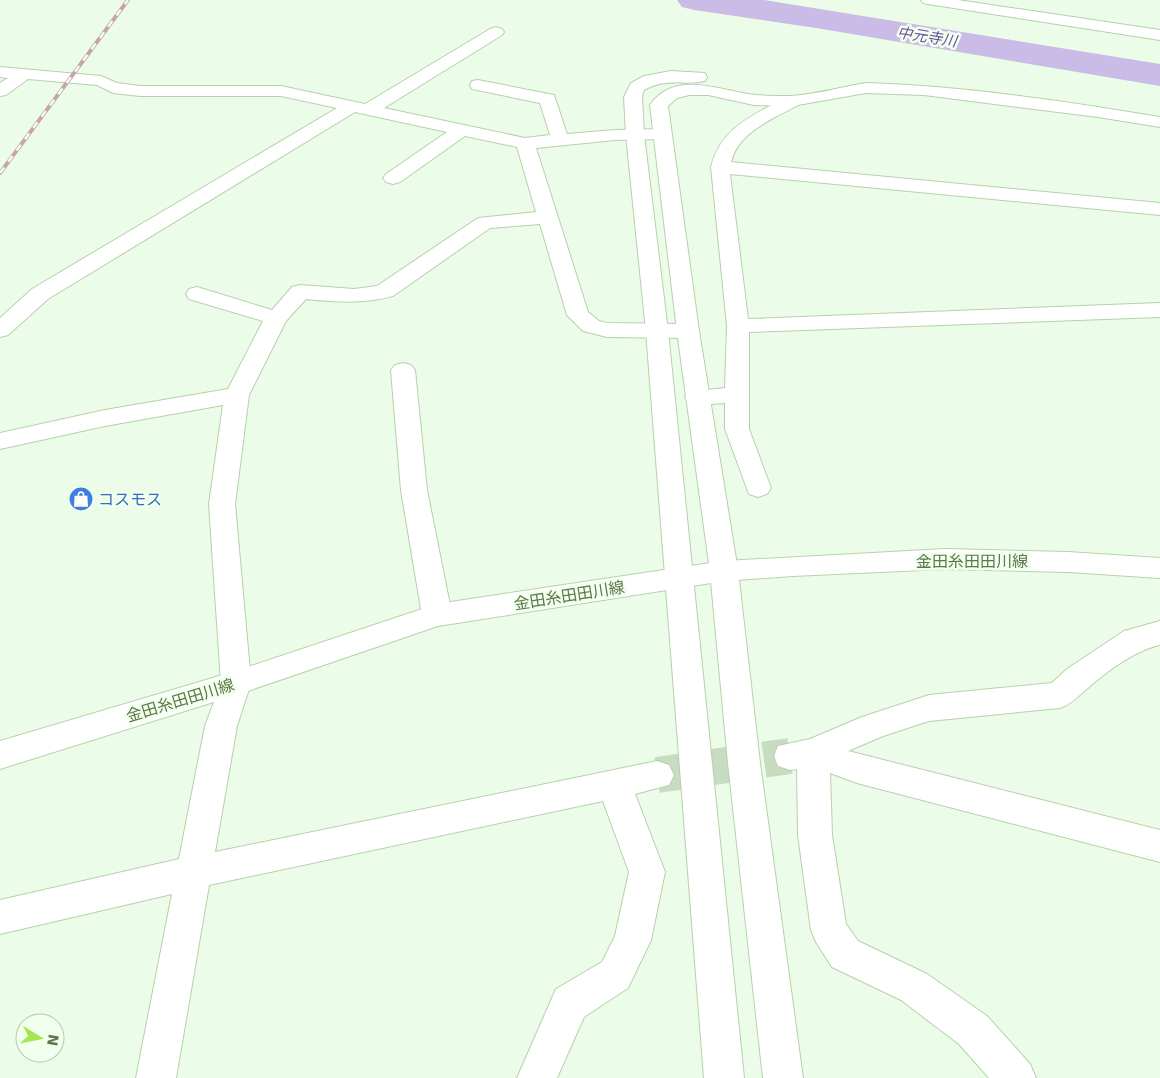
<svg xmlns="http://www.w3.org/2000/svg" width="1160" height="1078" viewBox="0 0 1160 1078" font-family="'DejaVu Sans','Noto Sans JP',sans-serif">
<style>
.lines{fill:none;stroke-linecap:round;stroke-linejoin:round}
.river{fill:#cbbbe7;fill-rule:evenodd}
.minor-tunnel{stroke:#c8dcc1;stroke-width:36;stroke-dasharray:36 18;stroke-linecap:butt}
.minor-casing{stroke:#b8cfad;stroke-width:2}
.tertiary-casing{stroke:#b8cfad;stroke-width:2}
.secondary-casing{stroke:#b8d2aa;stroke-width:2}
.minor{fill:#fff;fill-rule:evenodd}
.tertiary{fill:#fff;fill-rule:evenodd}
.secondary{fill:#fff;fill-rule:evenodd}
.rail-casing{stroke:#c7a5ad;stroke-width:4}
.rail{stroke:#f1ffee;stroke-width:2.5;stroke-dasharray:7;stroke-linecap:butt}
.labels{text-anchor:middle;stroke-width:5;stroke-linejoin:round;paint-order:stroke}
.far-water-label{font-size:15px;font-style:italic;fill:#6d4da0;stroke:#f1ffee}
.shop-label{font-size:16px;fill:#366cbe;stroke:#f1ffee;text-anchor:start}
.street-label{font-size:16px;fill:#5e774b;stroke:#f1ffee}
</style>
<rect width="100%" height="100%" fill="#ebfde8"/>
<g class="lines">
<polygon class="river" points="677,0 764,0 1160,64 1160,86 816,28 694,10 682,7"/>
<polyline class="minor-tunnel" points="657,775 790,756"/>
<defs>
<g id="minor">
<polygon points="921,0 958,0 1160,30 1160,40 928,4 923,3"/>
<path d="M496,27L502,29L504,32L502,35L384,108L525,138L550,135L540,103L472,89L470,85L472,81L478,80L554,95L567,134L615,130L662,129L668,130L671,134L668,138L662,139L615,140L536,148L588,312L599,321L607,323L688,324L696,326L699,331L696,336L688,338L607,337L583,331L567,315L540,224L490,228L393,296C363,304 336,302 306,299L286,321L249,395L235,504L251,683L237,726L215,852L657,761L669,765L674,775L669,785L635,794L665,872L651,940L628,988L584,1017L557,1078H517L556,989L602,962L615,936L629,872L603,801L209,885L176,1078H136L172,894L0,934V900L179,859L205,726L221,683L209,504L223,405L105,426L0,449V433L105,410L228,389L263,321L189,299L186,294L189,289L197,287L272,310L292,287L300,285L354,289L377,286L478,218L536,212L517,147L465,136L400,182L393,184L386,182L383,178L386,174L447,132L355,112L48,299L8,335L0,337V318L32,289L337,108L281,96H140L113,93L97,85L28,79L6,95L0,96V83L8,78L0,77V67L101,76L117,83L140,86H281L365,104L490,29Z"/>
<path d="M792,96L798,97L801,101L798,105C773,119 738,132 731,162L1160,203V215L730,174L748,319L1160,303V317L749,332V429L771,488L767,494L758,497L749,494L725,429V403L697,405L688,402L685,397L688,392L725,388L727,326L711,167C721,127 753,116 786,97Z"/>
<polygon points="403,363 411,365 415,370 427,490 452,615 447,623 437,626 427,623 422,615 401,490 391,370 395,365"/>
<path d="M1160,621V645C1136,650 1107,671 1088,688C1078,696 1072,704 1060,708L929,721L883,736L848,751L1160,830V862L857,783L830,773L832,835L846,924L858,941L927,974L987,1016L1030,1064L1036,1078H989L959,1044L901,1000L832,967L816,942L811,930L798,835L797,769L790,770L778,766L774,756L778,746L810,739L862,717L929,695L1052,683L1067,669L1124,631Z"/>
</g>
<g id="tertiary">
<path d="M671,71L705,73L707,77L705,81C682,86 668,77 644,90L642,97L644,135L668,331L744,1078H704L646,331L626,135L624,97L631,83L644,76Z"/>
<path d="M866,83C964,86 1063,101 1160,117V127L1098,117L924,95L866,93L792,106L754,105L708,95H689L677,98L668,106L699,331L738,571L760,763L803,1078H763L728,763L710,571L677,331L650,105C675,69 721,91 755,95C766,96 778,96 790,96C815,95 841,87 866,83Z"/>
</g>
<polygon id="secondary" points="945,549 1068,552 1160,558 1160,578 1068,572 945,569 793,576 724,581 438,626 236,695 0,769 0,741 236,671 437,604 724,561"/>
</defs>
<use href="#minor" class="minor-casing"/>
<use href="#tertiary" class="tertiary-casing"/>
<use href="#secondary" class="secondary-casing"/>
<use href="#minor" class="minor"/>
<use href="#tertiary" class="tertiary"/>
<use href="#secondary" class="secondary"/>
<defs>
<polyline id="rail" points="0,173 128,0"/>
</defs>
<use href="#rail" class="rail-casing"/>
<use href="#rail" class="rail"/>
</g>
<defs>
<symbol id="shop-disc" viewBox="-11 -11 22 22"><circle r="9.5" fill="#3f7fe0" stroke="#f1ffee"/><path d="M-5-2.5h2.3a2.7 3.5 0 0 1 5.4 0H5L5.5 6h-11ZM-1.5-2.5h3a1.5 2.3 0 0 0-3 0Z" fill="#fff"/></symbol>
</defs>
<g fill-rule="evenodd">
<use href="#shop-disc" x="67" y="485" width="28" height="28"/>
</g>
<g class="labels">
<g class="far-water-label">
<text transform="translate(927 37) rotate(9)" y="5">中元寺川</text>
</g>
<g class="shop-label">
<text x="98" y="505">コスモス</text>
</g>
<g class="street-label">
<text x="972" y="567">金田糸田田川線</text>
<text transform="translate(569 595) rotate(-9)" y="6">金田糸田田川線</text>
<text transform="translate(180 700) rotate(-17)" y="6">金田糸田田川線</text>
</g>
</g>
<g transform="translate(40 1038) rotate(100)"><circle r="24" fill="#f1ffee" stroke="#b6c9ad"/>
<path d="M0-4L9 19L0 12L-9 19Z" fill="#a3e74d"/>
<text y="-8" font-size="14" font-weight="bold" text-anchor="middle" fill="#5e774b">N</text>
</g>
</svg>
